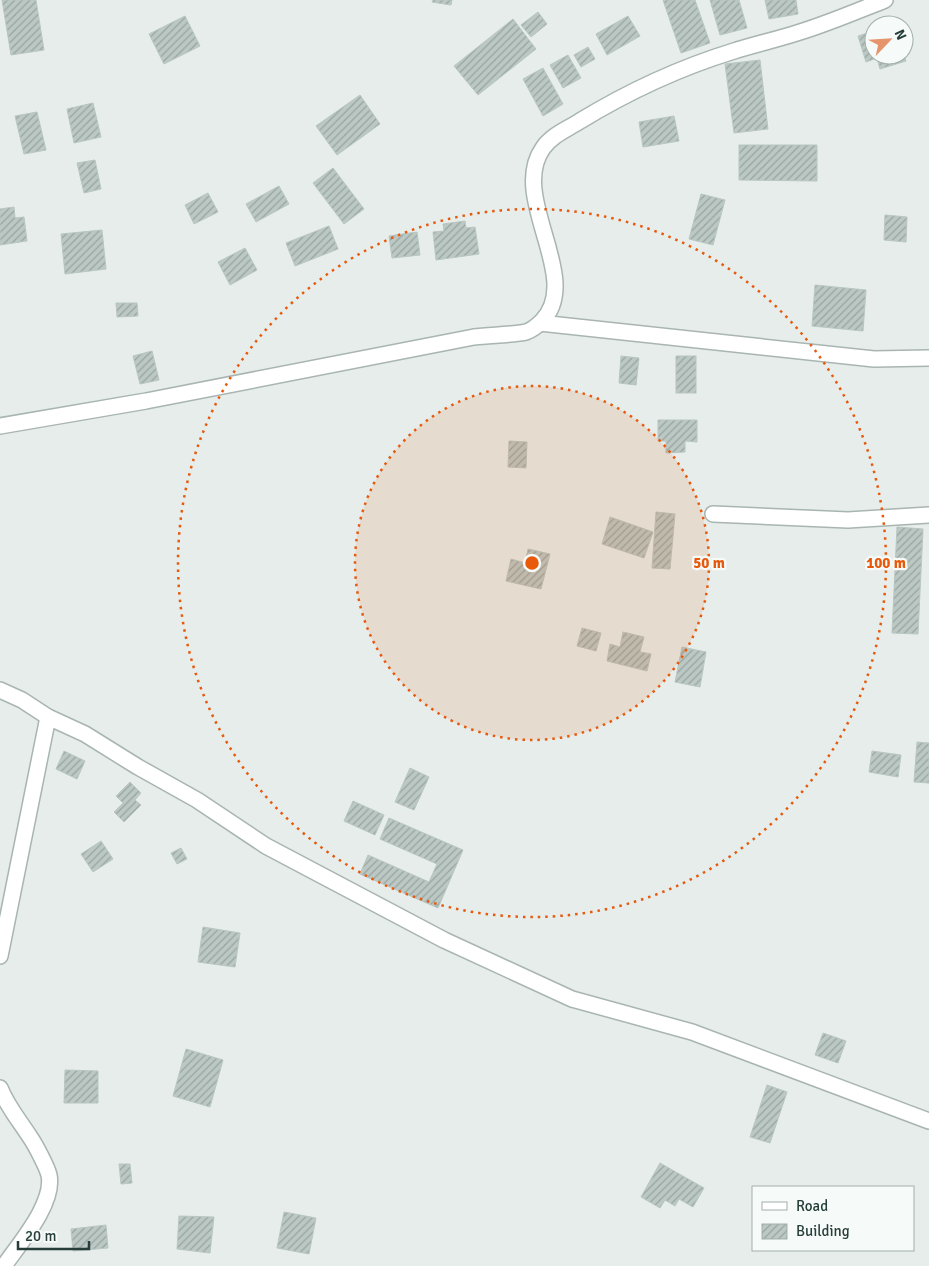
<svg xmlns="http://www.w3.org/2000/svg" width="929" height="1266" viewBox="0 0 929 1266" font-family="Signika,sans-serif">
<style>
.building{fill:url(#building-hatch);stroke:#b9c6c2}
.lines{fill:none;stroke-linecap:round;stroke-linejoin:round}
.minor-casing{stroke:#a9b5b2;stroke-width:18}
.minor{stroke:#fff;stroke-width:15}
.ring{fill:none;stroke:#e8590c;stroke-width:2.5;stroke-dasharray:2.5 5}
.centre{fill:#e8590c;stroke:#f6faf8;stroke-width:2.5}
.ring-label{font-size:15px;text-anchor:middle;font-weight:bold;fill:#e8590c;stroke:#f6faf8;stroke-width:4.5;stroke-linejoin:round;paint-order:stroke}
</style>
<defs>
<pattern id="building-hatch" width="6" height="6" patternUnits="userSpaceOnUse" patternTransform="scale(1.25)"><rect width="6" height="6" fill="#bbc8c4"/><path d="M-1 1l2-2M0 6l6-6M5 7l2-2" fill="none" stroke="#98a4a0"/></pattern>
</defs>
<rect width="100%" height="100%" fill="#e6edeb"/>
<g class="building">
<polygon points="2,0 36,0 44,50 11,55"/>
<polygon points="433,0 452,0 451,5 432,2"/>
<polygon points="663,0 695,0 710,43 681,53"/>
<polygon points="710,0 739,0 747,28 720,35"/>
<polygon points="765,0 796,0 798,14 769,19"/>
<polygon points="538,12 547,24 531,37 521,25"/>
<polygon points="185,16 200,46 164,64 149,34"/>
<polygon points="628,16 640,36 607,55 596,34"/>
<polygon points="513,19 536,49 478,95 454,66"/>
<polygon points="874,31 874,55 904,55 906,61 880,69 877,58 866,62 858,36"/>
<polygon points="588,47 595,59 581,67 574,55"/>
<polygon points="568,55 581,78 563,88 550,65"/>
<polygon points="760,60 768,129 734,133 725,64"/>
<polygon points="543,68 563,104 543,116 523,79"/>
<polygon points="360,95 380,124 337,155 316,126"/>
<polygon points="93,103 101,137 74,143 67,109"/>
<polygon points="37,112 46,150 24,154 15,116"/>
<polygon points="674,116 679,141 643,147 639,122"/>
<polygon points="739,145 817,145 817,181 739,180"/>
<polygon points="95,160 101,189 84,193 77,163"/>
<polygon points="333,168 364,209 344,224 313,183"/>
<polygon points="279,186 289,204 256,222 246,204"/>
<polygon points="208,193 218,212 194,224 185,205"/>
<polygon points="701,194 725,200 713,245 689,239"/>
<polygon points="14,207 15,218 24,217 27,241 0,245 0,209"/>
<polygon points="885,215 907,217 906,242 884,240"/>
<polygon points="465,221 466,228 475,227 479,254 436,260 433,232 444,231 443,224"/>
<polygon points="329,226 338,249 295,266 286,243"/>
<polygon points="102,230 106,269 65,274 61,234"/>
<polygon points="417,232 420,255 392,258 389,236"/>
<polygon points="245,248 257,270 230,285 218,262"/>
<polygon points="815,285 866,290 863,331 812,326"/>
<polygon points="116,303 137,303 138,316 117,317"/>
<polygon points="152,351 159,380 140,384 133,356"/>
<polygon points="621,356 639,358 636,385 619,383"/>
<rect x="676" y="356" width="20" height="37"/>
<polygon points="658,420 697,420 697,442 685,441 685,452 666,453 666,441 658,441"/>
<polygon points="509,441 527,442 526,468 508,467"/>
<polygon points="656,512 675,514 670,569 652,568"/>
<polygon points="610,517 653,532 644,558 602,544"/>
<polygon points="897,527 923,529 918,634 892,633"/>
<polygon points="528,549 550,554 541,589 506,581 511,559 525,563"/>
<polygon points="582,628 601,633 596,651 577,646"/>
<polygon points="623,632 644,637 640,652 651,654 647,671 607,661 610,644 620,647"/>
<polygon points="682,647 706,652 700,687 675,682"/>
<polygon points="917,742 929,743 929,783 914,782"/>
<polygon points="64,751 85,761 77,779 56,769"/>
<polygon points="872,751 901,755 898,777 869,772"/>
<polygon points="410,768 429,777 414,810 395,802"/>
<polygon points="130,782 141,793 135,800 141,805 124,822 114,812 123,803 116,796"/>
<polygon points="353,801 384,815 375,835 344,821"/>
<polygon points="389,818 463,850 438,908 360,874 368,855 429,882 437,864 380,839"/>
<polygon points="101,841 113,859 93,872 81,854"/>
<polygon points="181,848 187,859 177,864 171,853"/>
<polygon points="203,927 240,933 235,967 198,962"/>
<polygon points="823,1033 846,1041 838,1063 815,1055"/>
<polygon points="186,1049 223,1060 210,1107 173,1096"/>
<polygon points="65,1070 98,1071 98,1103 64,1103"/>
<polygon points="767,1085 787,1092 770,1143 750,1137"/>
<polygon points="660,1163 704,1188 693,1207 679,1199 675,1206 665,1200 660,1208 641,1197"/>
<polygon points="119,1164 130,1164 132,1183 121,1184"/>
<polygon points="284,1212 316,1218 309,1254 277,1248"/>
<polygon points="179,1216 214,1217 210,1253 177,1249"/>
<polygon points="106,1225 108,1248 73,1251 71,1229"/>
</g>
<g class="lines">
<defs>
<g id="minor">
<polyline points="540,323 874,359 929,358"/>
<path d="M0,426L146,401L474,337C488,335 514,335 526,332C532,330 538,325 542,321C584,278 508,197 543,148C552,135 566,130 580,121C626,93 682,67 734,51C756,44 779,39 800,32C829,23 857,11 885,0"/>
<polyline points="713,514 848,520 929,515"/>
<polyline points="0,690 22,700 48,717 85,734 138,767 197,800 266,846 444,940 572,999 692,1032 929,1121"/>
<polyline points="0,956 48,717"/>
<path d="M0,1088C7,1106 19,1120 30,1137C35,1144 47,1167 49,1175C55,1203 19,1244 4,1266"/>
</g>
</defs>
<use href="#minor" class="minor-casing"/>
<use href="#minor" class="minor"/>
</g>
<circle cx="532" cy="563" r="177" fill="#e8590c" fill-opacity=".12"/>
<g class="ring">
<circle cx="532" cy="563" r="177"/>
<circle cx="532" cy="563" r="354"/>
</g>
<circle cx="532" cy="563" r="8" class="centre"/>
<g class="ring-label">
<text x="709" y="568">50 m</text>
<text x="886" y="568">100 m</text>
</g>
<rect x="752" y="1186" width="162" height="65" fill="#f6faf8" stroke="#a3afac"/>
<rect x="762" y="1202" width="25" height="8" fill="#ffffff" stroke="#a3afac"/>
<text x="796" y="1211" font-size="15" fill="#263e39">Road</text>
<rect x="762" y="1224" width="25" height="15" fill="url(#building-hatch)" stroke="#a3afac"/>
<text x="796" y="1236" font-size="15" fill="#263e39">Building</text>
<g transform="translate(889 40) rotate(65)"><circle r="24" fill="#f6faf8" stroke="#a3afac"/>
<path d="M0-4L9 19L0 12L-9 19Z" fill="#e5946c"/>
<text y="-8" font-size="14" font-weight="bold" text-anchor="middle" fill="#263e39">N</text>
</g>
<path d="M18 1241v8h71v-8" fill="none" stroke="#263e39" stroke-width="2.5"/>
<text x="25" y="1241" font-size="15" fill="#263e39" stroke="#f6faf8" stroke-width="4" paint-order="stroke">20 m</text>
</svg>
